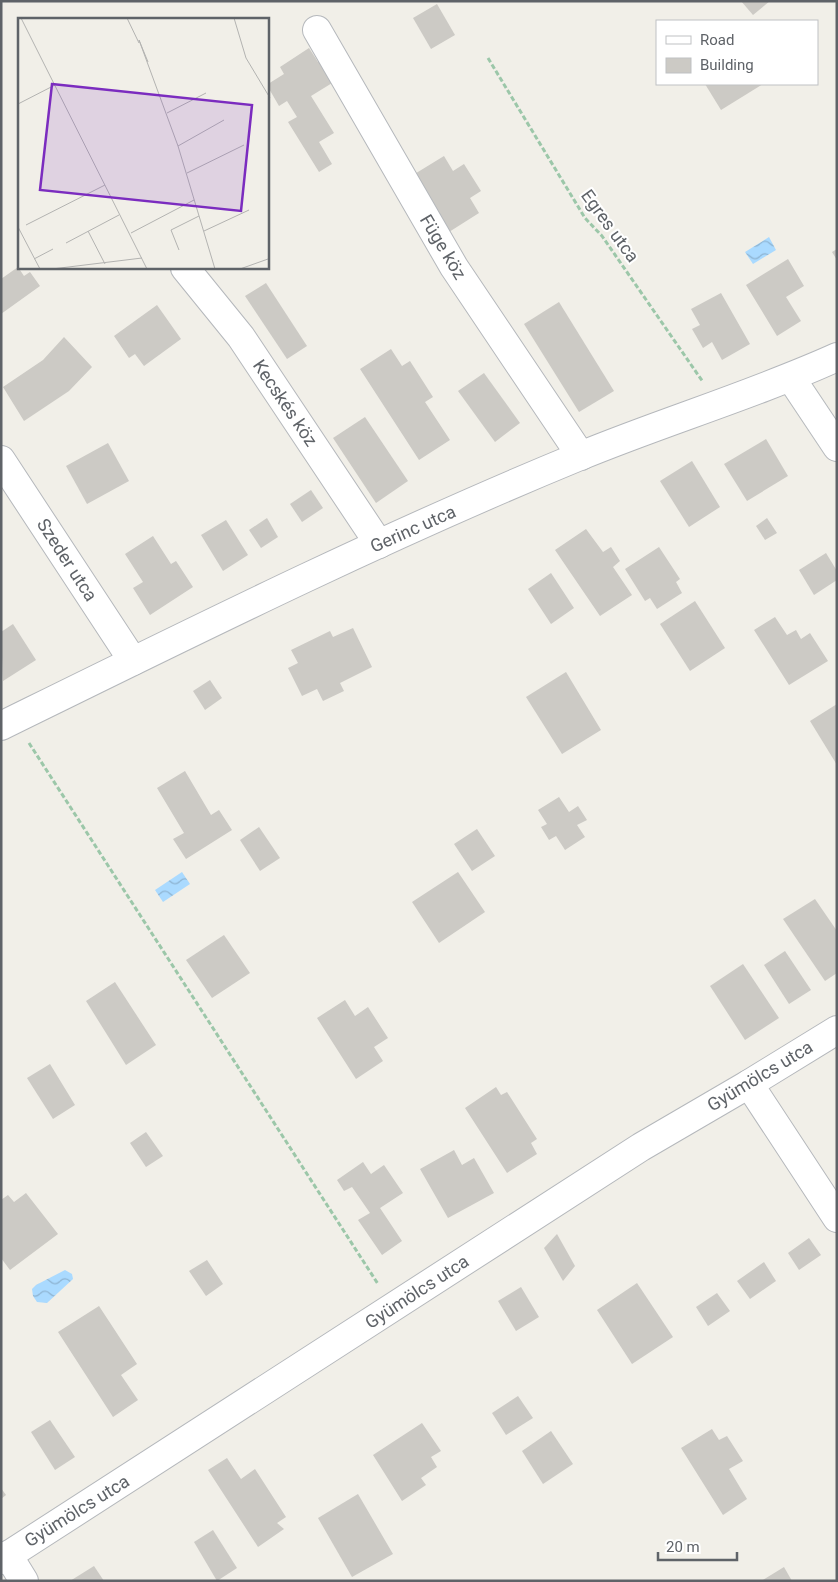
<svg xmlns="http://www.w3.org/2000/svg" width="838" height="1582" viewBox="0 0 838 1582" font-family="Roboto,sans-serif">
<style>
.water{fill:url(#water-waves)}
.building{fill:#cccac5}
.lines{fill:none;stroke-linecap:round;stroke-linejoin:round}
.minor-casing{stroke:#b5b8bc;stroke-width:30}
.path{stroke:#9cc7a9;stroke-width:3;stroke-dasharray:5 2.5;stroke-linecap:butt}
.minor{stroke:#fff;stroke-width:28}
.labels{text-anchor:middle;stroke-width:4;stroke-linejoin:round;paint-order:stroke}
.street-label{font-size:18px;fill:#5f6368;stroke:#fff}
.inset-road{fill:none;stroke:#b3b3b1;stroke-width:1}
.view{fill:#7b2cbf;fill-opacity:0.15;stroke:#7b2cbf;stroke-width:2.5}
.inset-edge{fill:none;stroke:#5f6368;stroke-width:2.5}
</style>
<defs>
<pattern id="water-waves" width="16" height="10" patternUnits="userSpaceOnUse" patternTransform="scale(1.25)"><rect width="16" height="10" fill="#aadaff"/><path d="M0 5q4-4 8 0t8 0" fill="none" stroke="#8eb4d2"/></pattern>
</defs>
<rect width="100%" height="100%" fill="#f1efe8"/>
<g class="water">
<polygon points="769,237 776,250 753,264 745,252"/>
<polygon points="182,872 190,884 163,902 155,890"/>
<polygon points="65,1270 72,1274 73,1279 47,1303 37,1302 33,1296 32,1289 36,1285"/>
</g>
<g class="building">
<polygon points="741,1 770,1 753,15"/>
<polygon points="437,4 455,35 431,49 413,18"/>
<polygon points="309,48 318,62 324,58 337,80 311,96 334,133 319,142 332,164 319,172 288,122 297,117 287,101 279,106 268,87 268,84 284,74 280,67"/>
<polygon points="705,84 763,84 721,110"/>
<polygon points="444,156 453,171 464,164 481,191 470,198 479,213 449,232 413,175"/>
<polygon points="837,249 837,260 832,252"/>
<polygon points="788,259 804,286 786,297 801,321 777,336 746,285"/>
<polygon points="18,267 24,276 30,272 40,286 1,314 1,279"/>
<polygon points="266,283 307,346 287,359 245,296"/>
<polygon points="721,293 750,344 722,360 712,342 703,348 692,329 700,325 691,309"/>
<polygon points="559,302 614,391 579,412 524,324"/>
<polygon points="157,305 181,339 144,366 135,354 129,358 114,336"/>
<polygon points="64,337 92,367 69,391 24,421 3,387 43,360"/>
<polygon points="391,349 402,366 410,361 433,397 425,402 450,440 419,460 360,369"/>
<polygon points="484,373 520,423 495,442 458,391"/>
<polygon points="365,417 408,481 376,503 333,438"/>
<polygon points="766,439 788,476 747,501 724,464"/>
<polygon points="108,443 129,481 87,504 66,466"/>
<polygon points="692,461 720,507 689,527 660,481"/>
<polygon points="311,490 323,508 302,522 290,504"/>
<polygon points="267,518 278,537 261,548 249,530"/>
<polygon points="767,518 777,533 765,540 756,526"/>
<polygon points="226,520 248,555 223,571 201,535"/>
<polygon points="586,529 603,552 611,547 620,561 613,567 632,595 600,616 555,550"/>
<polygon points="153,536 171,564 176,561 193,587 150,615 133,588 143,582 125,554"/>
<polygon points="659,547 680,579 676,582 682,593 657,609 650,598 645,601 625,569"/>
<polygon points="826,553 837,571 837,580 814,595 799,570"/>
<polygon points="551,573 574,608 551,624 528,589"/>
<polygon points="695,601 725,648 690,671 660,624"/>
<polygon points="775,617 787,635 796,630 801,639 810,633 828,661 789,685 754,630"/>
<polygon points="13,624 36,660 3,681 1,632"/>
<polygon points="353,628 372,667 340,683 344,691 323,701 317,689 302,696 288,668 298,663 291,650 330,631 333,637"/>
<polygon points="566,672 601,730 562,754 526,697"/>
<polygon points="210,680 222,698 205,710 193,691"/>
<polygon points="837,704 837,765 810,721"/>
<polygon points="185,771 211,815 219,810 232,830 186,859 173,839 184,833 157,788"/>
<polygon points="559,797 569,812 578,806 587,820 577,825 585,837 565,850 556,836 549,840 541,827 547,824 538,810"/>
<polygon points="259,827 280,858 260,871 240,840"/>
<polygon points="477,829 495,856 472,871 454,844"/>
<polygon points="458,872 485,912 439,943 412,902"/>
<polygon points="815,899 837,931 837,973 825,981 783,919"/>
<polygon points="224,935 250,973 212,998 186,960"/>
<polygon points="785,951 811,990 789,1004 764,965"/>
<polygon points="743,964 779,1018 745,1040 710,986"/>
<polygon points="115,982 156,1045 126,1065 86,1001"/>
<polygon points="345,1000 355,1016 368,1007 388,1038 374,1047 383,1061 356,1079 317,1018"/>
<polygon points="50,1064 75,1105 53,1119 27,1078"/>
<polygon points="496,1087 501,1095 507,1092 537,1139 531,1143 537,1154 507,1173 465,1108"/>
<polygon points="146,1132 163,1156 146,1167 130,1143"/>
<polygon points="454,1150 462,1165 474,1158 494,1193 448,1218 420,1169"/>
<polygon points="363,1162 371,1174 384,1165 403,1193 380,1208 402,1241 382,1255 358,1220 370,1213 352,1187 344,1191 337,1180"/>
<polygon points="26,1193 58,1234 10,1270 1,1258 1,1200 8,1195 14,1202"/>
<polygon points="557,1234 575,1266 563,1281 544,1248"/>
<polygon points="809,1238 821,1255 799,1270 788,1253"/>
<polygon points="207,1260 223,1284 206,1296 189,1271"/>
<polygon points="764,1262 776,1281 750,1299 737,1281"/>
<polygon points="637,1283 673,1337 632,1364 597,1310"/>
<polygon points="521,1287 539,1317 516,1331 498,1301"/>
<polygon points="717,1293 730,1311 708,1326 696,1307"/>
<polygon points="99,1306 137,1364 121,1375 138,1400 113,1417 58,1332"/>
<polygon points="518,1396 533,1418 506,1435 492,1413"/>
<polygon points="50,1420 75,1457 55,1470 31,1432"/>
<polygon points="422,1423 441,1451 431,1457 437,1467 421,1478 426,1485 402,1501 373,1455"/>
<polygon points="712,1429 719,1440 727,1436 743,1461 729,1469 747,1499 723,1515 681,1448"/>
<polygon points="551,1431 573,1464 543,1484 522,1451"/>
<polygon points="227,1458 241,1479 255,1469 286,1517 277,1523 284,1529 258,1547 208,1470"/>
<polygon points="1,1488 6,1495 1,1499"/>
<polygon points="358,1494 393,1554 352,1577 318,1518"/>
<polygon points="213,1530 237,1568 217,1581 194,1542"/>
<polygon points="94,1566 104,1581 70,1581"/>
<polygon points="784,1567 792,1581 761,1581"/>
</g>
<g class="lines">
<defs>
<g id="minor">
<polyline points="317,30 454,267 581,456"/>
<polyline points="185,268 241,337 379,544"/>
<polyline points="791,378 837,447"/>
<polyline points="1,460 133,661"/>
<path d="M1,726C192,632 383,537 580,456C665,421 753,395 837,357"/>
<polyline points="749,1084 837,1218"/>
<polyline points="8,1555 24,1581"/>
<polyline points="1,1560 641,1147 749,1084 837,1030"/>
</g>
</defs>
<use href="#minor" class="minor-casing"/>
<g class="path">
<polyline points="488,58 585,218 602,236 703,382"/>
<polyline points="29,743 378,1284"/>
</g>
<use href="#minor" class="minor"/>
</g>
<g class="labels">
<g class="street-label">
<text transform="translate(610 226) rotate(54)" y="6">Egres utca</text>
<text transform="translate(443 247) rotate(59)" y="6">Füge köz</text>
<text transform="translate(285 403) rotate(56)" y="6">Kecskés köz</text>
<text transform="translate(413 529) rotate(-24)" y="6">Gerinc utca</text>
<text transform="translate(67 560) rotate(57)" y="6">Szeder utca</text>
<text transform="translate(760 1076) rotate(-31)" y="6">Gyümölcs utca</text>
<text transform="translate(417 1292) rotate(-33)" y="6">Gyümölcs utca</text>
<text transform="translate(77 1511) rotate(-32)" y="6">Gyümölcs utca</text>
</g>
</g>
<g transform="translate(18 18)">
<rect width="251" height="251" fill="#f1efe8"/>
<path class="inset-road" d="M3,0L129,251M109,0L121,25M216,0L228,40L252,80M130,44L121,22L160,128L197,251M0,86L37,67M149,95L188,75M160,128L206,102M169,155L226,127M8,207L87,167M0,209L22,251M70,213L87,246M186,213L231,192M113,215L176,182M48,225L101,197M161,232L153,212L181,198M16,241L35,231M34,251L124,240M222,251L250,241"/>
<path class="view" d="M34,66L234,87L223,193L22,172Z"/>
<rect width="251" height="251" class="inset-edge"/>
</g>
<rect width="838" height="1582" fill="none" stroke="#5f6368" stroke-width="5"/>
<rect x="656" y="20" width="162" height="65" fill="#ffffff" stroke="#bfc1c3"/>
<rect x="666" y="36" width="25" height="8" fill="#ffffff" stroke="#bfc1c3"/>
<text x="700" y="45" font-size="15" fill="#5f6368">Road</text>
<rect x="666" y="58" width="25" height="15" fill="#cccac5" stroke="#bfc1c3"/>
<text x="700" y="70" font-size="15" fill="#5f6368">Building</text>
<path d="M658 1552v8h79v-8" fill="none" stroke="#5f6368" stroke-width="2.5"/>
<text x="666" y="1552" font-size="15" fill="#5f6368" stroke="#ffffff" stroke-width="4" paint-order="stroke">20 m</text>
</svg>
